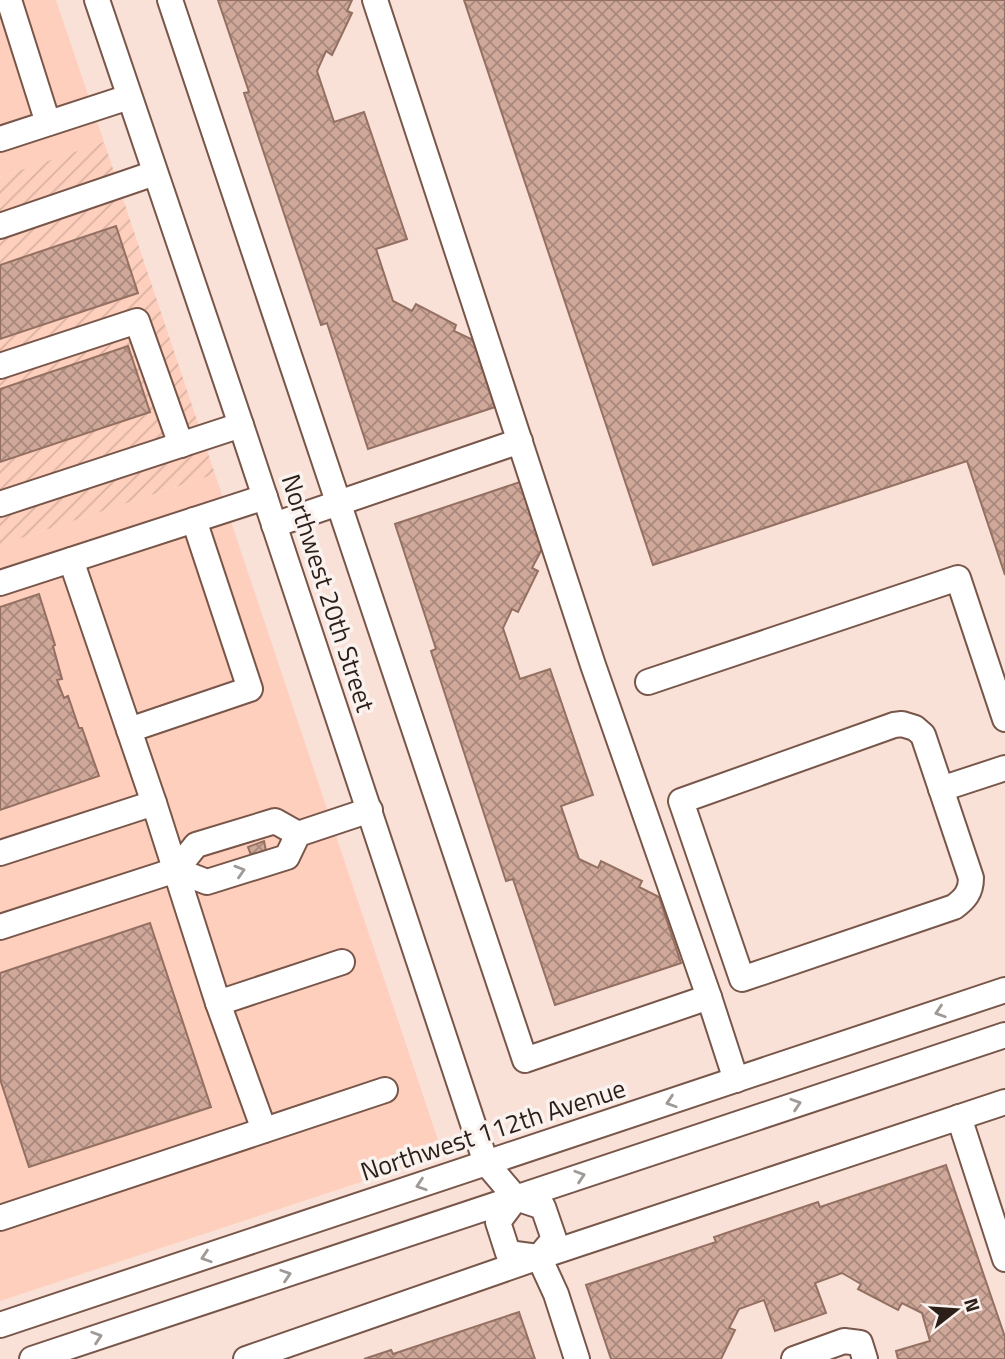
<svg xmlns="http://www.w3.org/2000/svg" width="1005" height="1359" viewBox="0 0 1005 1359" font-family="'Titillium Web',sans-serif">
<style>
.built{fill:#fecfbc}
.industrial{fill:url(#industrial-furrows)}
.building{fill:url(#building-cross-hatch);stroke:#947062;stroke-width:2}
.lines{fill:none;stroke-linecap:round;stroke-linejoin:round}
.minor-casing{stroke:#785649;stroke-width:28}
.minor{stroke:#fff;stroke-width:24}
.oneway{stroke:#a09a97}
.labels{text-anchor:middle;stroke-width:7;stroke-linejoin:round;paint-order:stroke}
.street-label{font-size:26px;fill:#2c1e18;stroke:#faf2ef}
</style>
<defs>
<pattern id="industrial-furrows" width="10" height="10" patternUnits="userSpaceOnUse" patternTransform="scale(1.75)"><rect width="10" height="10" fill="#fecfbc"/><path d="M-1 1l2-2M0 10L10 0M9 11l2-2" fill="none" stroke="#dab1a1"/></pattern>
<pattern id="building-cross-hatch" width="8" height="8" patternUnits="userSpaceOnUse" patternTransform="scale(1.75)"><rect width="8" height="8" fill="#cfa89a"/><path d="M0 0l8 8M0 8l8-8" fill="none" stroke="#a8887d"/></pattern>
</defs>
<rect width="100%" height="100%" fill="#f9e1d8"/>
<g class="built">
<polygon points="0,0 56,0 104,142 0,177"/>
<polygon points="215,474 443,1155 0,1301 0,545"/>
</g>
<polygon class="industrial" points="104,142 215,474 0,545 0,177"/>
<g class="building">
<polygon points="218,0 352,0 347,11 352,13 332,55 326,51 317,71 334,122 364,112 407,239 376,249 393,301 412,311 416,304 456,325 454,331 473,340 495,407 368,449 327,323 321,325 244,93 249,92"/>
<polygon points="464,0 1005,0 1005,575 967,461 653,565"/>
<polygon points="116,226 138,293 0,339 0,265"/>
<polygon points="128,346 150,412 0,462 0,389"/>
<polygon points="520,482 542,549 532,568 538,571 518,612 512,609 503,628 520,679 550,669 593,795 561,806 579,859 598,868 601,861 642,881 639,887 659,897 681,963 555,1005 513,879 506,881 431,651 436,649 395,524"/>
<polygon points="39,594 55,645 53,646 62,679 57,680 64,698 68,696 79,728 82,728 99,776 0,810 0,607"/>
<polygon points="264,841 266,851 251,855 248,847"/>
<polygon points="150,923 211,1107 29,1167 0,1079 0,973"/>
<polygon points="946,1165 1005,1337 1005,1359 898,1359 896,1351 930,1341 922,1313 902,1303 898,1310 858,1289 861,1284 842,1273 815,1283 826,1313 775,1331 764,1300 739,1309 729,1328 735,1330 721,1359 611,1359 586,1285 716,1242 714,1237 818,1202 820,1207"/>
<polygon points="519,1312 535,1359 364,1359 391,1350 393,1354"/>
</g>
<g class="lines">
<defs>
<g id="minor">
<polyline points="9,0 48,123"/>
<polyline points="97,0 241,425 486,1163 516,1198"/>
<polyline points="170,0 525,1060 709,997"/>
<polyline points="375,0 593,665 709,997 736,1080"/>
<polyline points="0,139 129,97"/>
<polyline points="0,226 155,173"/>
<polyline points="0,366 137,321 181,445"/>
<polyline points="0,504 241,425"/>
<polyline points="274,525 520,441"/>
<polyline points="71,560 154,803 218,1003 264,1130"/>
<polyline points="0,583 265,497"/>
<polyline points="648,682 958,578 1005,719"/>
<path d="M902,724L915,728L923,735L971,878C971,892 965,899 954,907L742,979L681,801L894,725Z"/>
<polyline points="129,730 250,689 194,520"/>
<polyline points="941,789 1005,768"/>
<polyline points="0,853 154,803"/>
<polyline points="176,870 207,882 287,857 298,834 370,810"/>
<polyline points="0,927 176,870 196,845 275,821 298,834"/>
<polyline points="218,1003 342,962"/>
<polyline points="959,1117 1005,1259"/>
<polyline points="516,1198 498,1222 508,1253 538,1257"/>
<polyline points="516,1198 543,1207 554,1239 539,1257"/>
<polyline points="0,1218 385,1090"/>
<polyline points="539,1257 556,1294 577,1359"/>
<polyline points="0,1325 1005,990"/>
<polyline points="32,1359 1005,1035"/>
<polyline points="246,1359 539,1257 1005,1102"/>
<polyline points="794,1359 844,1341 860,1343 865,1359"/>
</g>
</defs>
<use href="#minor" class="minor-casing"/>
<use href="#minor" class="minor"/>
</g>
<defs><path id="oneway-chevron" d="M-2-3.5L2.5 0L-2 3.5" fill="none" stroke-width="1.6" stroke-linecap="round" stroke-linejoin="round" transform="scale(1.75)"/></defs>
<g class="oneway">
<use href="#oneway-chevron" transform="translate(240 871) rotate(-17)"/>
<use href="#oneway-chevron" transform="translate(940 1012) rotate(162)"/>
<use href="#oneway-chevron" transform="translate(671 1102) rotate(162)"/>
<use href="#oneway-chevron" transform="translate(796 1104) rotate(-18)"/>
<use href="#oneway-chevron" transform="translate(580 1176) rotate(-18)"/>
<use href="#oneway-chevron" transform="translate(421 1185) rotate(162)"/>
<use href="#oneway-chevron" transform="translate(206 1257) rotate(162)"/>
<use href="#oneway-chevron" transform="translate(286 1275) rotate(-18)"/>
<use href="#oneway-chevron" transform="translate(97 1337) rotate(-18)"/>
</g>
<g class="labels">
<g class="street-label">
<text transform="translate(328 593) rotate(72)" y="9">Northwest 20th Street</text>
<text transform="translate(493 1130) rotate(-18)" y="9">Northwest 112th Avenue</text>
</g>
</g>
<g transform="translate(956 1310) rotate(73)" stroke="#faf2ef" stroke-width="5" paint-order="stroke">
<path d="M0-5L12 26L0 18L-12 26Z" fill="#2c1e18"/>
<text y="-10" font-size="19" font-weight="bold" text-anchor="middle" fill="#2c1e18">N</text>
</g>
</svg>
